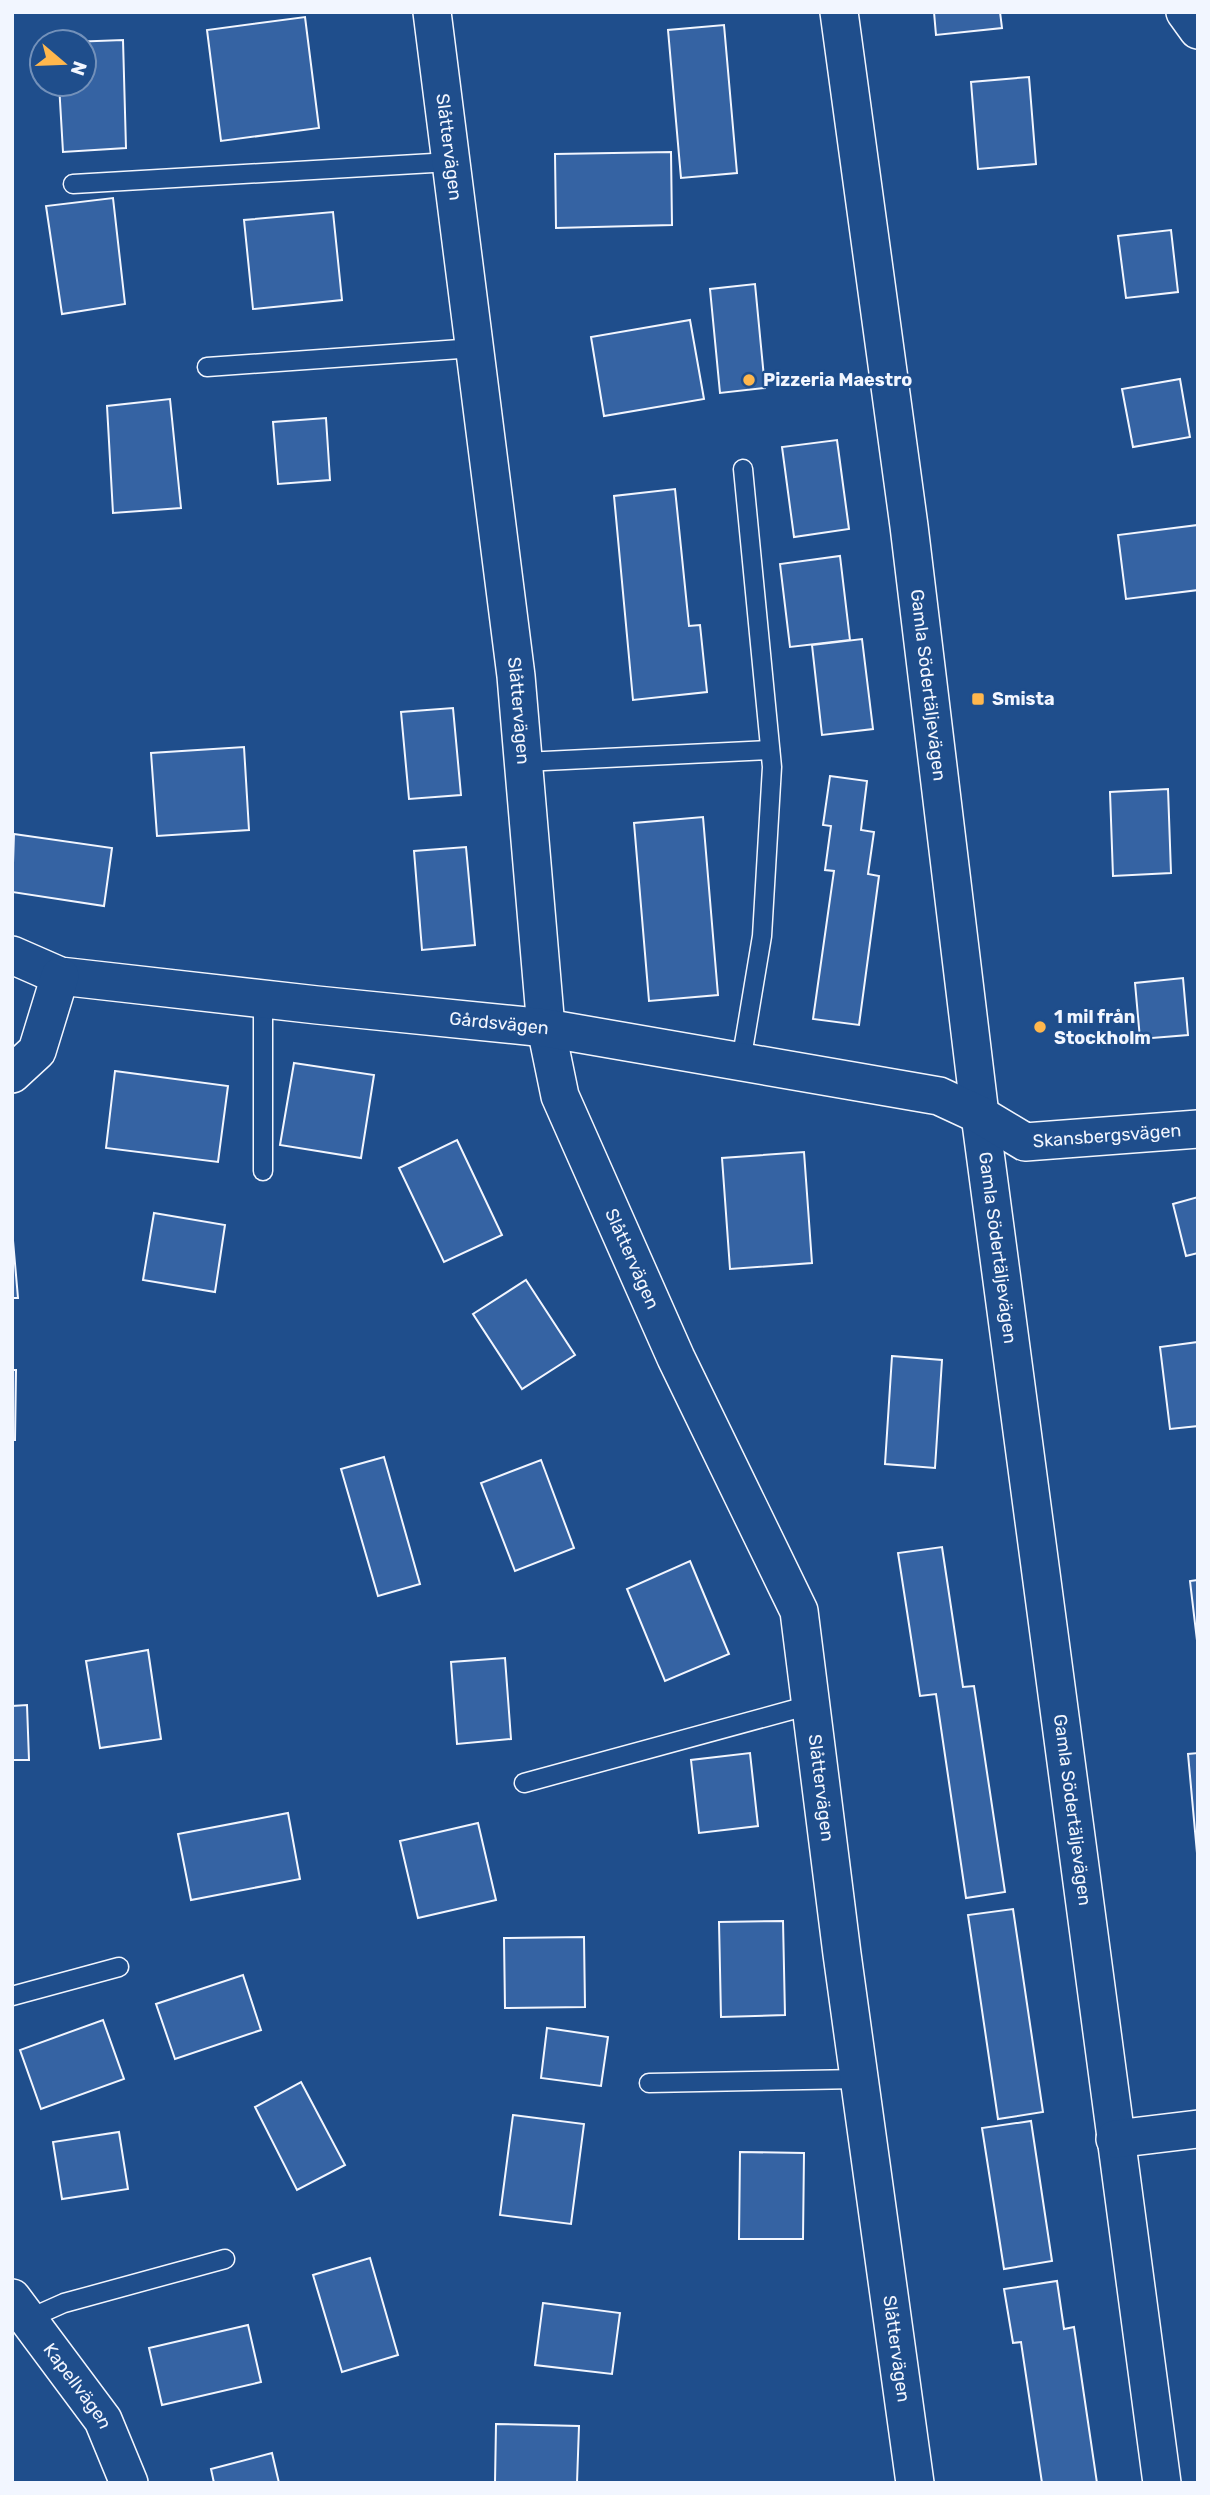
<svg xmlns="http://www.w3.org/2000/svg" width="1210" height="2495" viewBox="0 0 1210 2495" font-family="Rubik,sans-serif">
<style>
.building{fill:#3563a3;stroke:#f2f6ff;stroke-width:2}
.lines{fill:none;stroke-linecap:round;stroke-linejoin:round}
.service-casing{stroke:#f2f6ff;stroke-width:21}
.minor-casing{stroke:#f2f6ff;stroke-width:40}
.service{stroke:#1f4e8c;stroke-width:18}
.minor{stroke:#1f4e8c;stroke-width:37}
.poi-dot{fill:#ffb74d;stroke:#1f4e8c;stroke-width:2.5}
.labels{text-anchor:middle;stroke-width:5;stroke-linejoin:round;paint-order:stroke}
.street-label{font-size:18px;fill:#f2f6ff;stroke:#1f4e8c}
.poi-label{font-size:18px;font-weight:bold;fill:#f2f6ff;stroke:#1f4e8c;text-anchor:start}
</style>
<rect width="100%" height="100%" fill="#1f4e8c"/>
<g class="building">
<polygon points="934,12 1000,12 1002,28 936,35"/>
<polygon points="305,17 319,128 221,141 207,30"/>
<polygon points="724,25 737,173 681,178 668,30"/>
<polygon points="123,40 126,148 63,152 59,84 84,84 84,42 70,42"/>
<polygon points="1029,77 1036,164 978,169 971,82"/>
<polygon points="671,152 672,225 556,228 555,154"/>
<polygon points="113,198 125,304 62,314 46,206"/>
<polygon points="333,212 342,300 253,309 244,220"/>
<polygon points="1171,230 1178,292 1126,298 1118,236"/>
<polygon points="755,284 765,388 720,393 710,289"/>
<polygon points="690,320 704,399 604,416 591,337"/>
<polygon points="1180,379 1190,437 1133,447 1122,389"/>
<polygon points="170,399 181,508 113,513 107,406"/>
<polygon points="326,418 330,480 278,484 273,422"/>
<polygon points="837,440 849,529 794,537 782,447"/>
<polygon points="675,489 689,626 700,625 707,692 633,700 614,496"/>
<polygon points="1198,525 1198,590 1126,599 1118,535"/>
<polygon points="840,556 850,640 790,647 780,564"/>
<polygon points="862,639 873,729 822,735 812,645"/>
<polygon points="453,708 461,795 409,799 401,712"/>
<polygon points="244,747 249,830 157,836 151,753"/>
<polygon points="830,776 867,781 861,830 874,832 868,874 879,876 859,1025 813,1019 834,871 825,870 831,826 823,825"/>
<polygon points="1168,789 1171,873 1113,876 1110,792"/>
<polygon points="703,817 718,995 649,1001 634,823"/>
<polygon points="14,834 112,848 104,906 12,892"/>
<polygon points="466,847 475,945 422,950 414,851"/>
<polygon points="1183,978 1188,1035 1140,1039 1135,983"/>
<polygon points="294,1063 374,1075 361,1158 280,1145"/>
<polygon points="115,1071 228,1086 218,1162 106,1148"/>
<polygon points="457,1140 502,1235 444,1262 399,1168"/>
<polygon points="804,1152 812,1263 730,1269 722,1158"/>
<polygon points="1198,1197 1198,1253 1186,1256 1173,1204"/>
<polygon points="154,1213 225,1225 215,1292 143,1280"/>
<polygon points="12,1229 18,1298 12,1298"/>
<polygon points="526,1280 575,1355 522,1389 473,1314"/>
<polygon points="1198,1342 1198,1426 1170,1429 1160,1347"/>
<polygon points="892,1356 942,1360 935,1468 885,1464"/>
<polygon points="12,1370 16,1370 15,1440 12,1440"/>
<polygon points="384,1457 420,1584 378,1596 341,1469"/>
<polygon points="541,1460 574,1548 515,1571 481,1483"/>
<polygon points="942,1547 963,1687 974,1686 1005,1892 966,1898 936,1694 920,1696 898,1553"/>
<polygon points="690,1561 729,1654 665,1681 627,1589"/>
<polygon points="1198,1580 1198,1649 1190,1581"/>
<polygon points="148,1650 161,1739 100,1748 86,1661"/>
<polygon points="505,1658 511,1739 457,1744 451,1662"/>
<polygon points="27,1705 29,1760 12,1760 12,1706"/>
<polygon points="750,1753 758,1826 699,1833 691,1760"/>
<polygon points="1198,1753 1198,1853 1197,1853 1188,1754"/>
<polygon points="288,1813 300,1879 191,1900 178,1834"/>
<polygon points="478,1823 496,1900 418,1918 400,1841"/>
<polygon points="1013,1909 1043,2112 998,2119 968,1915"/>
<polygon points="783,1921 785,2015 721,2017 719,1922"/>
<polygon points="584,1937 585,2007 505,2008 504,1938"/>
<polygon points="243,1975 261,2030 175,2059 156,2004"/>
<polygon points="103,2020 124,2079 41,2109 20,2050"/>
<polygon points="547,2028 608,2037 601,2086 541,2078"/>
<polygon points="301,2082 345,2165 297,2190 255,2107"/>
<polygon points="513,2115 584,2124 571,2224 500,2215"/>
<polygon points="1031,2121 1052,2261 1004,2269 982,2128"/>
<polygon points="119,2132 128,2189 62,2199 53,2142"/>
<polygon points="740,2152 804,2153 803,2239 739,2239"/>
<polygon points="370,2258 398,2355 342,2372 313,2275"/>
<polygon points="1057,2281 1064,2329 1074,2327 1097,2483 1042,2483 1021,2342 1013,2343 1004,2289"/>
<polygon points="543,2303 620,2313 612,2374 535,2365"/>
<polygon points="248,2325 261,2382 162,2405 149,2348"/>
<polygon points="496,2424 579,2426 577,2483 495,2483"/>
<polygon points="272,2453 279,2483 214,2483 211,2469"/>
</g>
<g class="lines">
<defs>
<g id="service">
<polyline points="73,184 450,162"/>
<polyline points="207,367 474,348"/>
<polyline points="524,762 770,750"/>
<polyline points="741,1062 762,936 772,767 743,469"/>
<polyline points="263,1171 263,999"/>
<polyline points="524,1783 810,1705"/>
<polyline points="12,1996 119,1967"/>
<polyline points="649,2083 859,2079"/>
<polyline points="28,2319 64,2303 225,2259"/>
</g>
<g id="minor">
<path id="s1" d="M432,12L516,676L546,1028L560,1096L676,1358L799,1611L842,1954L915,2483"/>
<path id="s2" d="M839,12L909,526L980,1115L1162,2483"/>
<polyline points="1185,12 1198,30"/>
<path id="s3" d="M12,955L60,976L317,1005L546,1028L939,1096L980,1115L1025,1142L1198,1129"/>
<polyline points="12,1074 37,1051 60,976"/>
<polyline points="1115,2139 1198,2129"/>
<path id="s4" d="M12,2298L103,2420L129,2483"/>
</g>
</defs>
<use href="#service" class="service-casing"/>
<use href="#minor" class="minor-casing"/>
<use href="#service" class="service"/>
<use href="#minor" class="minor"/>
</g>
<g class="poi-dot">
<circle cx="749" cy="380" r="7"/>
<rect x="971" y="692" width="14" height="14" rx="3.5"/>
<circle cx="1040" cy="1027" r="7"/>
</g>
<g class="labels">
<g class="street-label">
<text dy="6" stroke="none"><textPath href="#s1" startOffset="136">Slåttervägen</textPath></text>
<text dy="6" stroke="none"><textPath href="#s2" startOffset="679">Gamla Södertäljevägen</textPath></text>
<text dy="6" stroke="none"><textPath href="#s1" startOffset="704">Slåttervägen</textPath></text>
<text dy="6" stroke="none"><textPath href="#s3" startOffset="494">Gårdsvägen</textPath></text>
<text dy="6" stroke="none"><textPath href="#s3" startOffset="1120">Skansbergsvägen</textPath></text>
<text dy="6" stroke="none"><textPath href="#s2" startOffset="1246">Gamla Södertäljevägen</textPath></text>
<text dy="6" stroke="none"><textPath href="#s1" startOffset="1270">Slåttervägen</textPath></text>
<text dy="6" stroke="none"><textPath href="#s1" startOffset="1838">Slåttervägen</textPath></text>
<text dy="6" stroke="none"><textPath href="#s2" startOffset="1813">Gamla Södertäljevägen</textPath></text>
<text dy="6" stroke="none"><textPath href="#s1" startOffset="2404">Slåttervägen</textPath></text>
<text dy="6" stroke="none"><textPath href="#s4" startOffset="110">Kapellvägen</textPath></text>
</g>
<g class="poi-label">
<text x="763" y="386">Pizzeria Maestro</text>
<text x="992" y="705">Smista</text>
<text x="1054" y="1023">1 mil från<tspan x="1054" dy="21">Stockholm</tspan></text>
</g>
</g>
<rect width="1210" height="2495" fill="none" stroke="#f2f6ff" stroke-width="28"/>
<g transform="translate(63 63) rotate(109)"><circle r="33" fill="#1f4e8c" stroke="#7391ba" stroke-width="2"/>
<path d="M0-5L12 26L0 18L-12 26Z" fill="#ffb74d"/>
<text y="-10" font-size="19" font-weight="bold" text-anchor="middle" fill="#f2f6ff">N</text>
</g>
</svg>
